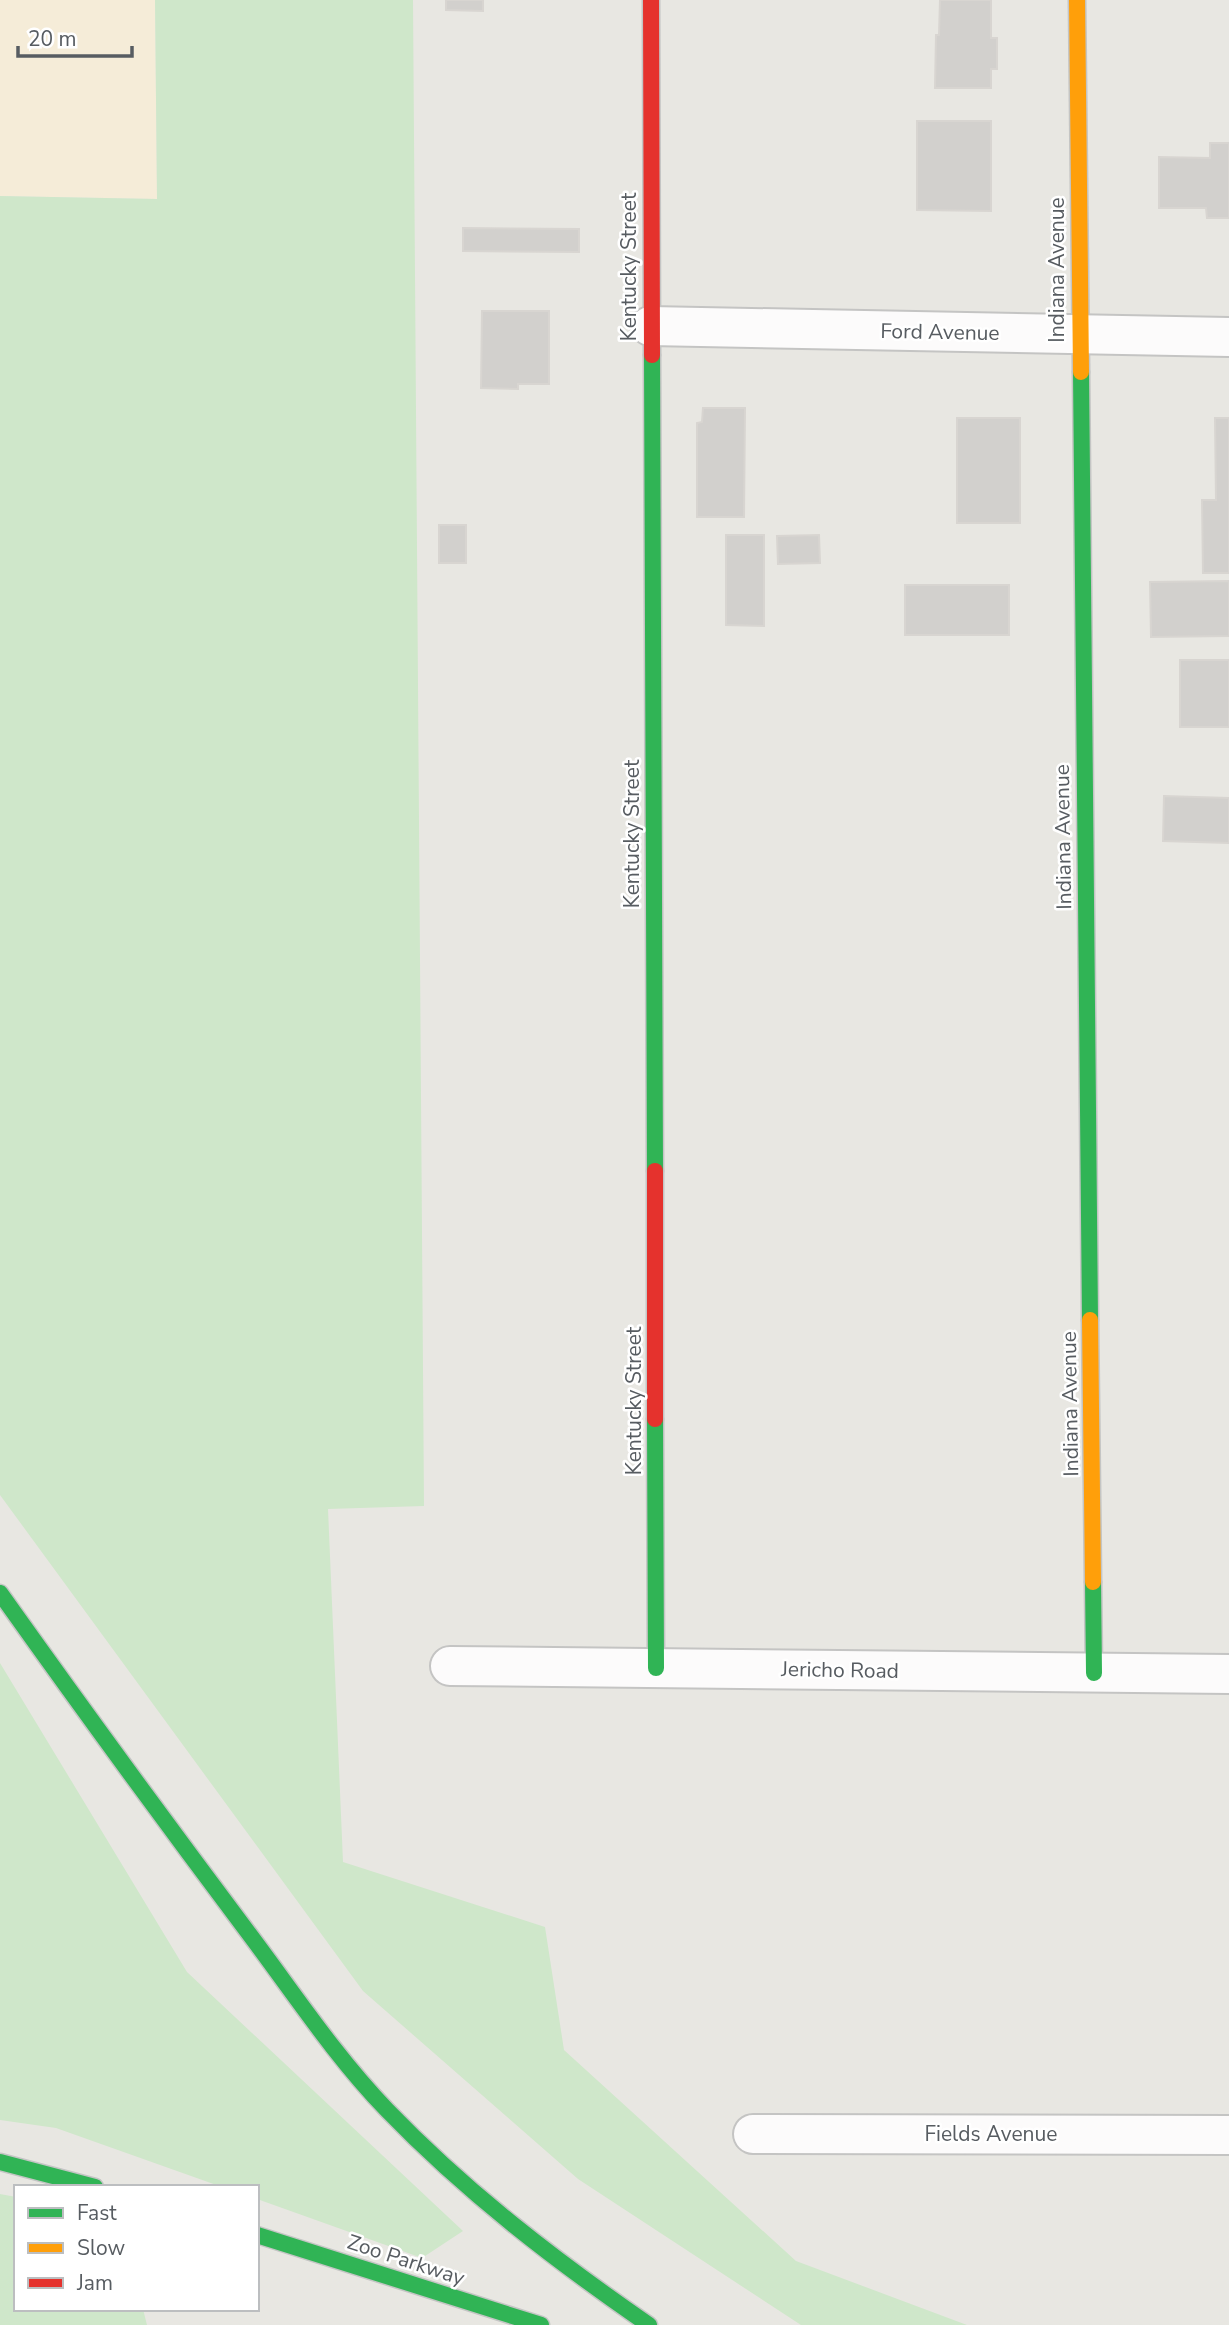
<svg xmlns="http://www.w3.org/2000/svg" width="1229" height="2325" viewBox="0 0 1229 2325" font-family="'Nunito Sans',sans-serif">
<style>
.commercial{fill:#f5ecd8}
.green{fill:#cfe7ca}
.building{fill:#d2d0cd;stroke:#d8d5d1;stroke-width:2}
.lines{fill:none;stroke-linecap:round;stroke-linejoin:round}
.street-casing{stroke:#c4c4c3;stroke-width:42}
.fast-casing{stroke:#c4c5c4;stroke-width:19}
.slow-casing{stroke:#c4c5c4;stroke-width:19}
.jam-casing{stroke:#c4c5c4;stroke-width:19}
.street{stroke:#fcfbfb;stroke-width:38}
.fast{stroke:#30b455;stroke-width:16}
.slow{stroke:#ff9f0a;stroke-width:16}
.jam{stroke:#e5322d;stroke-width:16}
.labels{text-anchor:middle;stroke-width:5;stroke-linejoin:round;paint-order:stroke}
.street-label{font-size:21px;fill:#575c61;stroke:#fff}
</style>
<rect width="100%" height="100%" fill="#e8e7e2"/>
<polygon class="commercial" points="0,0 155,0 157,199 0,196"/>
<g class="green">
<polygon points="155,0 413,0 424,1506 328,1509 343,1862 545,1927 564,2050 796,2261 967,2325 801,2325 578,2179 363,1991 0,1495 0,196 157,199"/>
<polygon points="0,1663 187,1972 463,2231 422,2258 257,2199 257,2187 222,2187 56,2128 0,2120"/>
<polygon points="0,2194 16,2197 16,2309 143,2309 147,2325 0,2325"/>
</g>
<g class="building">
<polygon points="446,0 483,0 483,11 446,10"/>
<polygon points="940,0 991,0 991,38 997,38 997,69 991,69 991,88 935,88 936,35 939,35"/>
<polygon points="917,121 991,121 991,211 917,210"/>
<polygon points="1210,143 1229,143 1229,218 1207,218 1206,208 1159,208 1159,157 1210,158"/>
<polygon points="463,228 579,229 579,252 463,251"/>
<polygon points="482,311 549,311 549,384 518,384 518,389 481,388"/>
<polygon points="703,408 745,408 744,517 697,517 697,423 702,422"/>
<rect x="957" y="418" width="63" height="105"/>
<polygon points="1215,418 1229,418 1229,573 1203,573 1202,500 1216,500"/>
<rect x="439" y="525" width="27" height="38"/>
<polygon points="726,535 764,535 764,626 726,625"/>
<polygon points="819,535 820,563 778,564 777,536"/>
<polygon points="1229,581 1229,636 1151,637 1150,582"/>
<rect x="905" y="585" width="104" height="50"/>
<rect x="1180" y="660" width="49" height="67"/>
<polygon points="1164,796 1229,798 1229,843 1163,841"/>
</g>
<g class="lines">
<defs>
<g id="street">
<polyline points="650,326 1229,337"/>
<polyline points="450,1666 1229,1674"/>
<polyline points="753,2134 1229,2135"/>
</g>
<g id="fast">
<polyline points="652,355 655,1171"/>
<polyline points="1081,372 1090,1320"/>
<polyline points="655,1419 656,1668"/>
<polyline points="1093,1582 1094,1673"/>
<path d="M0,1593C81,1707 163,1819 247,1931C293,1992 334,2055 387,2110C466,2192 556,2261 649,2325"/>
<polyline points="0,2162 95,2187"/>
<polyline points="257,2235 541,2325"/>
</g>
<g id="slow">
<polyline points="1077,0 1081,372"/>
<polyline points="1090,1320 1093,1582"/>
</g>
<g id="jam">
<polyline points="651,0 652,355"/>
<polyline points="655,1171 655,1419"/>
</g>
</defs>
<use href="#street" class="street-casing"/>
<use href="#fast" class="fast-casing"/>
<use href="#slow" class="slow-casing"/>
<use href="#jam" class="jam-casing"/>
<use href="#street" class="street"/>
<use href="#fast" class="fast"/>
<use href="#slow" class="slow"/>
<use href="#jam" class="jam"/>
</g>
<g class="labels">
<g class="street-label">
<text transform="translate(629 267) rotate(-90)" y="7">Kentucky Street</text>
<text transform="translate(1057 270) rotate(-90)" y="7">Indiana Avenue</text>
<text transform="translate(940 332) rotate(1)" y="7">Ford Avenue</text>
<text transform="translate(632 834) rotate(-90)" y="7">Kentucky Street</text>
<text transform="translate(1063 837) rotate(-91)" y="7">Indiana Avenue</text>
<text transform="translate(634 1401) rotate(-90)" y="7">Kentucky Street</text>
<text transform="translate(1070 1404) rotate(-91)" y="7">Indiana Avenue</text>
<text transform="translate(840 1670) rotate(1)" y="7">Jericho Road</text>
<text x="991" y="2141">Fields Avenue</text>
<text transform="translate(406 2260) rotate(18)" y="7">Zoo Parkway</text>
</g>
</g>
<rect x="14" y="2185" width="245" height="126" fill="#ffffff" stroke="#bcbec0" stroke-width="2"/>
<rect x="28" y="2208" width="35" height="10" fill="#30b455" stroke="#bcbec0" stroke-width="2"/>
<text x="77" y="2220" font-size="21" fill="#575c61">Fast</text>
<rect x="28" y="2243" width="35" height="10" fill="#ff9f0a" stroke="#bcbec0" stroke-width="2"/>
<text x="77" y="2255" font-size="21" fill="#575c61">Slow</text>
<rect x="28" y="2278" width="35" height="10" fill="#e5322d" stroke="#bcbec0" stroke-width="2"/>
<text x="77" y="2290" font-size="21" fill="#575c61">Jam</text>
<path d="M18 46v10h114v-10" fill="none" stroke="#575c61" stroke-width="3.5"/>
<text x="28" y="46" font-size="21" fill="#575c61" stroke="#ffffff" stroke-width="5" paint-order="stroke">20 m</text>
</svg>
